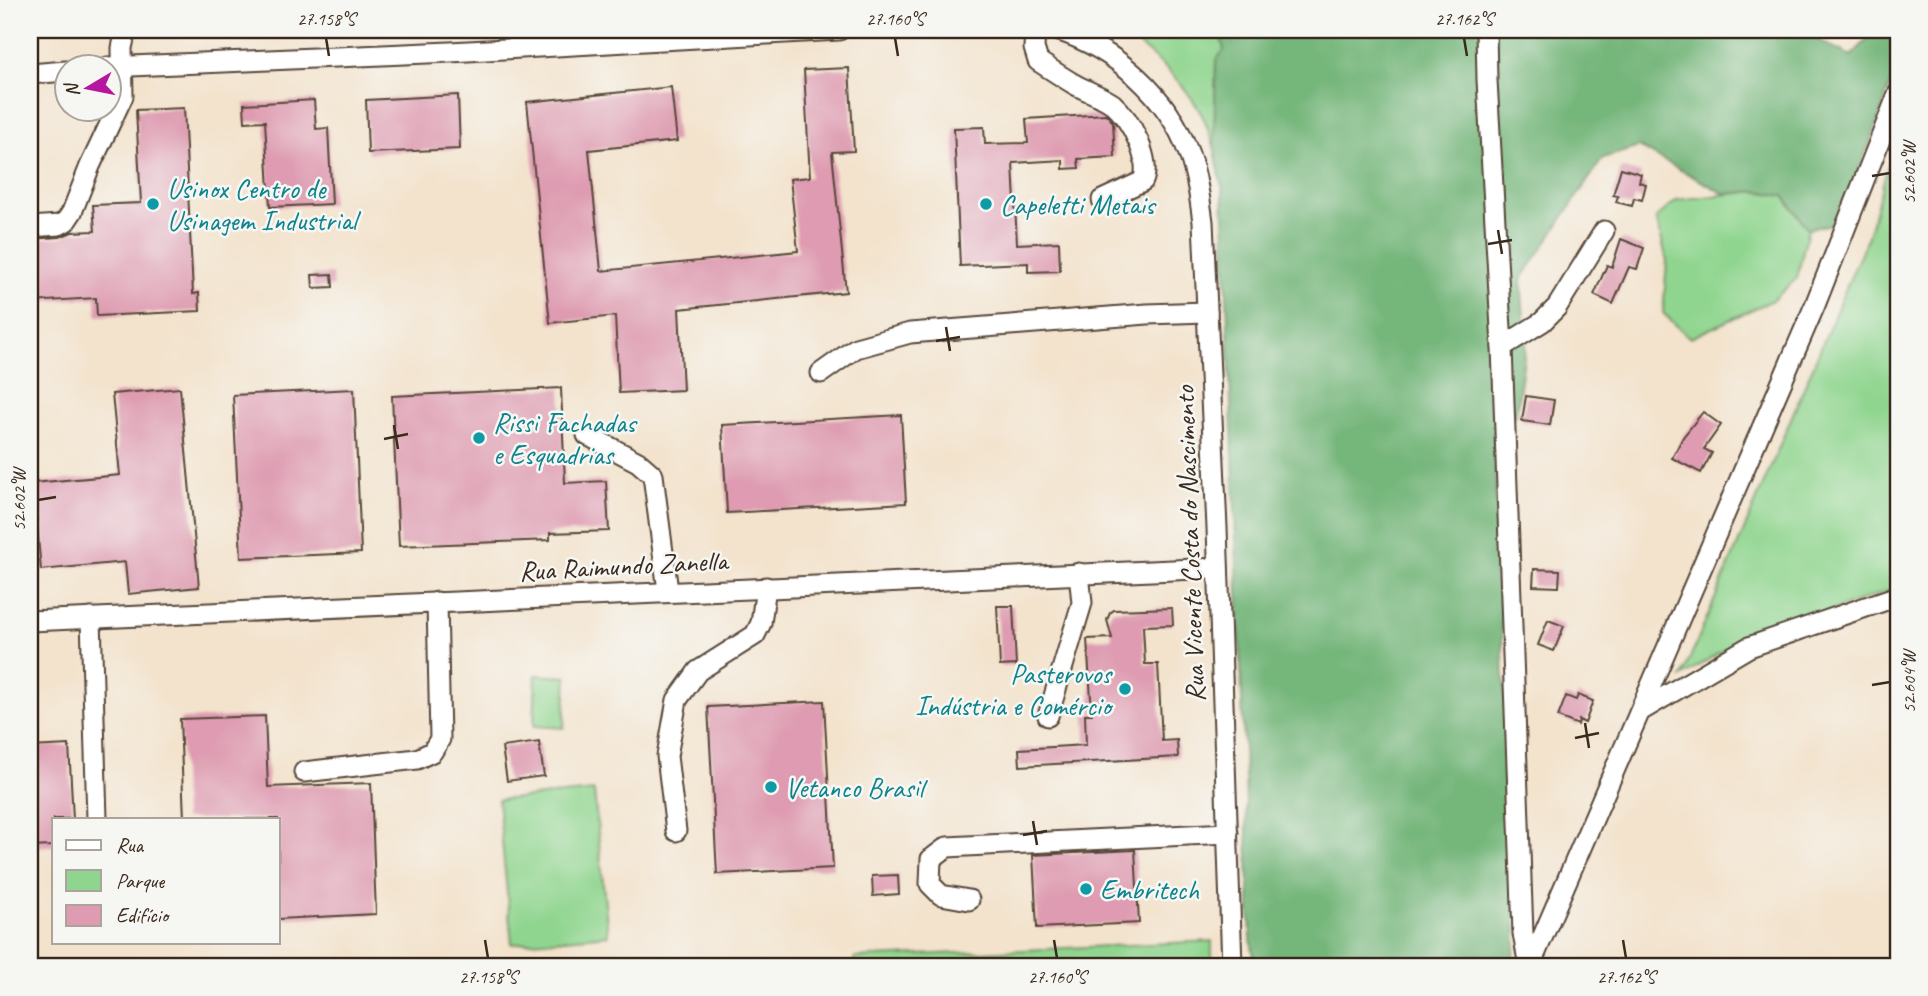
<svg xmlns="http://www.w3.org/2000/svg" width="1928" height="996" viewBox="0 0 1928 996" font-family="Caveat,sans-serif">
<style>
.green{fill:#90d58f;stroke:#668056;stroke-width:2}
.forest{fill:#74b67a;stroke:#58704c;stroke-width:2}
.building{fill:#de9bb1}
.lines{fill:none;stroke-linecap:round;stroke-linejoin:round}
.minor-casing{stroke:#574638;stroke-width:23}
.minor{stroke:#fff;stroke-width:19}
.ticks{fill:none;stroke:#3b2a1e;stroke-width:2.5}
.culture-dot{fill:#0f9aa8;stroke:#f6f6f2;stroke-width:2.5}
.labels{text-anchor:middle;stroke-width:5;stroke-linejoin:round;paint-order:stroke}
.culture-label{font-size:28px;fill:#0d838f;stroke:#f6f6f2;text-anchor:start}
.street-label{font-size:28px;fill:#3b2a1e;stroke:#f6f6f2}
.neatline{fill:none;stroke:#3b2a1e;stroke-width:2.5}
.ticks-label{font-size:18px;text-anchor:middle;fill:#3b2a1e}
</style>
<rect width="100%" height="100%" fill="#f6f6f2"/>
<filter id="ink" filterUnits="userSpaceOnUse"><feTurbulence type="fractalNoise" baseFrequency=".0143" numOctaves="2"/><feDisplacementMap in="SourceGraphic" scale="14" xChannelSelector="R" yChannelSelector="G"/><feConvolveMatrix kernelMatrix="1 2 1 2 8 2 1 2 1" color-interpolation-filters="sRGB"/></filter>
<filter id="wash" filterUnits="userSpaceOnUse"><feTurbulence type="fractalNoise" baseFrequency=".00686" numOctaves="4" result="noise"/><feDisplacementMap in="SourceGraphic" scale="28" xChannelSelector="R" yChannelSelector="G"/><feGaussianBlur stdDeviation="1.57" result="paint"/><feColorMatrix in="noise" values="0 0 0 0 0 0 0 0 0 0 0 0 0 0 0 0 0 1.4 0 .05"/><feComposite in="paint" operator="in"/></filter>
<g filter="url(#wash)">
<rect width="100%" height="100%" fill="#f3e3cd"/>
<g class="green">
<path d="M1119,30H1220L1224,50L1216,60L1214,146C1210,136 1207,125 1202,115C1183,79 1150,53 1119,30Z"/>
<polygon points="1888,165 1898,171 1898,587 1722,651 1682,677 1868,236"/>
<polygon points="1757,191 1784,196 1808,229 1797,278 1773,300 1690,338 1663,313 1667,260 1656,218 1677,200"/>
<polygon points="536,675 567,677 564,728 534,726"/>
<polygon points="594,791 608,935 512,944 498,800"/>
<polygon points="1212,941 1212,966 855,966 854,958"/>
</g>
<polygon class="forest" points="1220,30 1798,30 1851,56 1877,30 1898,30 1898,63 1870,142 1838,223 1808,229 1784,196 1757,191 1725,194 1639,147 1603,158 1521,280 1526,344 1516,415 1493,434 1516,941 1513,963 1507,966 1255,966 1251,939 1223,191 1214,146 1216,60 1224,50"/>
<g id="blocks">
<g class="building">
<polygon points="849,68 854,151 832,152 846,292 679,309 683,390 619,393 615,316 550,323 527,102 671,87 677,141 589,150 601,271 798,251 790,179 810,177 804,70"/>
<polygon points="458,95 460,149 368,153 366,100"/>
<polygon points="314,100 316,129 328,128 332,204 270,207 265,121 245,122 244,104"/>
<polygon points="184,108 193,294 199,293 200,311 97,316 96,298 30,302 30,239 60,237 72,232 95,231 93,205 141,203 136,110"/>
<polygon points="1106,114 1113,122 1115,157 1078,159 1079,168 1063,169 1063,160 1013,163 1017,244 1059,242 1060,271 1028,272 1028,263 960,266 954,128 984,127 985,144 1028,143 1026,119"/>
<polygon points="1621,168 1641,174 1639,182 1646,184 1642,200 1634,198 1632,206 1616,202 1618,196 1613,195"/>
<polygon points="1621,239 1644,248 1637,269 1629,267 1613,304 1594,295 1607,265 1612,267"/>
<polygon points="332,274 333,287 313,288 312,275"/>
<polygon points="180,388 199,587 128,594 125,562 41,570 33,483 120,475 112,394"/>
<polygon points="561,388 565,483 606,481 609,531 550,533 550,540 399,546 392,396"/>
<polygon points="354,389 361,553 241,558 233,395"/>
<polygon points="1526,396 1554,400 1550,425 1522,421"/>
<polygon points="1703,412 1721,425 1704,449 1712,453 1701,473 1672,458 1683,437"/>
<polygon points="901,415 906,503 727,513 722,425"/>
<polygon points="1534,569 1560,570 1559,587 1533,586"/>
<polygon points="997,606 1013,606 1016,665 1000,666"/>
<polygon points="1172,608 1173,625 1143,626 1145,664 1158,664 1162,741 1177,740 1178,757 1020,766 1019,749 1086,745 1085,714 1092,714 1087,639 1112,638 1107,620 1110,613 1114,610"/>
<polygon points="1548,620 1564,626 1554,651 1538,645"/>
<polygon points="1578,695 1593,701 1585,723 1579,720 1578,725 1558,717 1566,696 1576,700"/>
<polygon points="824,701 833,868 717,874 708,707"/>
<polygon points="265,716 268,787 371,783 376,914 278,919 278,819 184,819 180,719"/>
<polygon points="539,742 544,776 507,781 502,747"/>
<polygon points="69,745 73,819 54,819 54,846 30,847 30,747"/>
<polygon points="1135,850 1139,923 1037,928 1033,855"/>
<polygon points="898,875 899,894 873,896 872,876"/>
</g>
</g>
</g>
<g filter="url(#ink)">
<use href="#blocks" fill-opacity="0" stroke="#574638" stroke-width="2"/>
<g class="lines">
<defs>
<g id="minor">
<path d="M1035,30L1034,48L1038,61C1050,69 1062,77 1074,84C1086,91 1102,96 1113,104C1130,119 1152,159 1143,181L1102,200"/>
<path d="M1057,30C1115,49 1168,95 1189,154C1197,176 1200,199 1203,222L1217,528L1232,966"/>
<polyline points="1486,30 1487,80 1502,347 1523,934 1529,966"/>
<polyline points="108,67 450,52 839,30"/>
<polyline points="30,74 66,71"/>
<polyline points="30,227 59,225 66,221 72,212 90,166 123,96 122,48 126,30"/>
<polyline points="1502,347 1542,322 1557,307 1604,231"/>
<polyline points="821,373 856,348 910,333 1147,314 1207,312"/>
<polyline points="587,435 638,462 653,475 668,591"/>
<polyline points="91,618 97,819"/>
<polyline points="30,621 1218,568"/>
<polyline points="1642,710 1749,647 1898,596"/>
<polyline points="1048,716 1082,603 1079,573"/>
<polyline points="304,772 417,759 432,752 440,739 437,602"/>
<polyline points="676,831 667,756 677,700 698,671 755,635 761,623 766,587"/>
<polyline points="969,900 941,895 930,884 931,859 947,847 1228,833"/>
<polyline points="1530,966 1815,305 1898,94"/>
</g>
</defs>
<use href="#minor" class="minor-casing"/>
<use href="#minor" class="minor"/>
</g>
</g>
<path class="ticks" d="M326,38L329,56M895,38L898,56M1464,38L1467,56M1872,176L1890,173M1498,230L1502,254M1488,244L1512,240M946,327L950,351M936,341L960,337M394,425L398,449M384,439L408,434M38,500L56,497M1872,685L1890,682M1585,723L1589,748M1575,738L1599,733M1033,821L1037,845M1023,835L1047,831M485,940L488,958M1054,940L1057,958M1623,940L1626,958"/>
<g class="culture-dot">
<circle cx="153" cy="204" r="7"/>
<circle cx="986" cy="204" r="7"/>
<circle cx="479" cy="438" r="7"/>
<circle cx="1125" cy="689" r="7"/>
<circle cx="771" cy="787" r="7"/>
<circle cx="1086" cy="889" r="7"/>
</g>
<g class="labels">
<g class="culture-label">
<text x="167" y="198">Usinox Centro de<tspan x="167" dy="32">Usinagem Industrial</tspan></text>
<text x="1000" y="214">Capeletti Metais</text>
<text x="493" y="432">Rissi Fachadas<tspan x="493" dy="32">e Esquadrias</tspan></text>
<text x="1111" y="683" text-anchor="end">Pasterovos<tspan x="1111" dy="32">Indústria e Comércio</tspan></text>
<text x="785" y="797">Vetanco Brasil</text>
<text x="1100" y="899">Embritech</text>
</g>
<g class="street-label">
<text transform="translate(1189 544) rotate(-92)" y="10">Rua Vicente Costa do Nascimento</text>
<text transform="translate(623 565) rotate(-3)" y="10">Rua Raimundo Zanella</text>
</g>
</g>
<rect width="1928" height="996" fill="none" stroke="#f6f6f2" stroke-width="77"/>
<rect x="52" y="818" width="228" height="126" fill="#f6f6f2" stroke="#aba49d" stroke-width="2"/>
<rect x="66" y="840" width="35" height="10" fill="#ffffff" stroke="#aba49d" stroke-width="2"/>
<text x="116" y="852" font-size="21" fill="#3b2a1e">Rua</text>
<rect x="66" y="870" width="35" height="21" fill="#90d58f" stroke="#aba49d" stroke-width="2"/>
<text x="116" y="888" font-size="21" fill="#3b2a1e">Parque</text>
<rect x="66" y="905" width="35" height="21" fill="#de9bb1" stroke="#aba49d" stroke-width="2"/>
<text x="116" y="922" font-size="21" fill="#3b2a1e">Edifício</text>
<g transform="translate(88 88) rotate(260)"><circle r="33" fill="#f6f6f2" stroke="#aba49d" stroke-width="2"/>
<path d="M0-5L12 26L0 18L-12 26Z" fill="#b5179e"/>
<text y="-10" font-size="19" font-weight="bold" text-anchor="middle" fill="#3b2a1e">N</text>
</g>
<rect x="38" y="38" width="1852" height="920" class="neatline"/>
<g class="ticks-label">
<text x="326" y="25">27.158°S</text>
<text x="895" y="25">27.160°S</text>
<text x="1464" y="25">27.162°S</text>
<text transform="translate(1909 173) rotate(-90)" y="6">52.602°W</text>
<text transform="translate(19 500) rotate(-90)" y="6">52.602°W</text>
<text transform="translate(1909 682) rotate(-90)" y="6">52.604°W</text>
<text x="488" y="983">27.158°S</text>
<text x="1057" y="983">27.160°S</text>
<text x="1626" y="983">27.162°S</text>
</g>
</svg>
